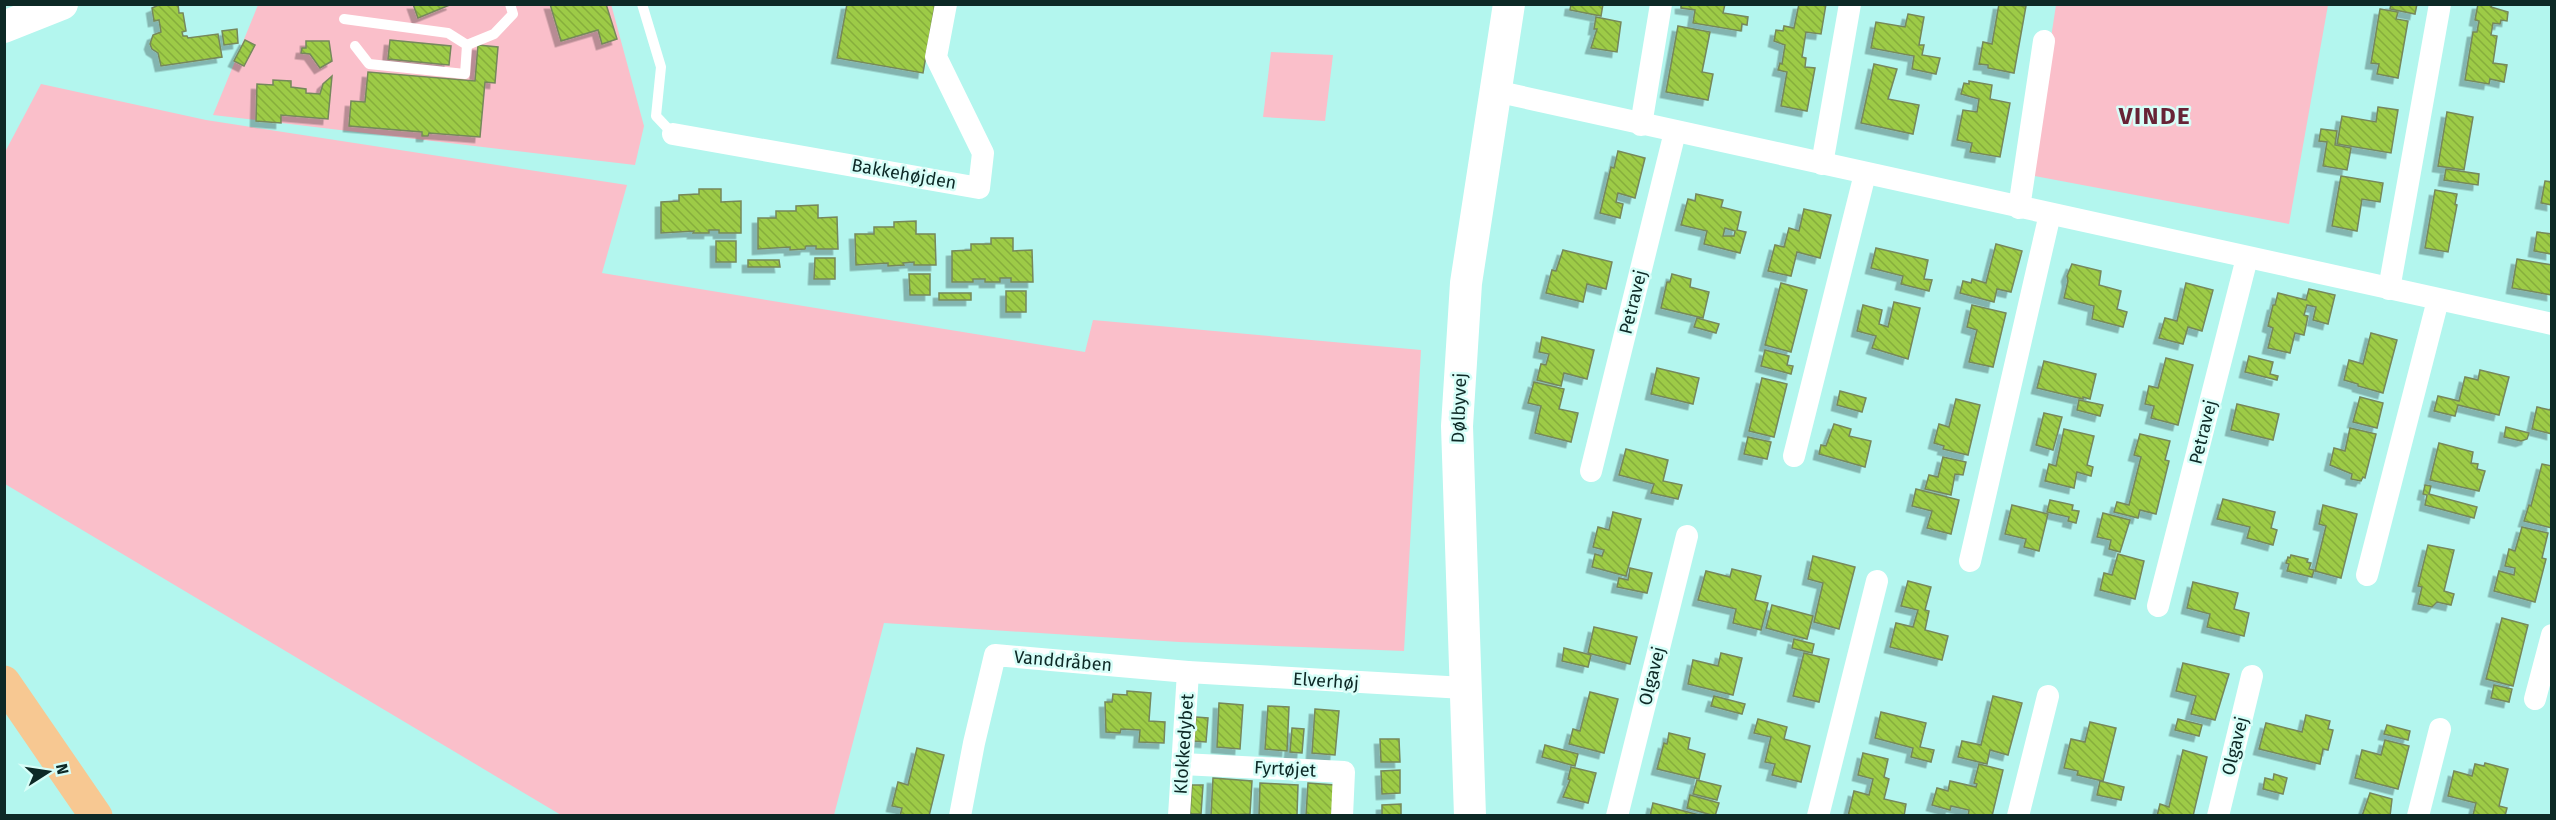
<svg xmlns="http://www.w3.org/2000/svg" width="2556" height="820" viewBox="0 0 2556 820" font-family="'Fira Sans',sans-serif">
<style>
.grass{fill:#fabfca}
.building{fill:url(#building-back-hatch);stroke:#76885c;stroke-width:1.5;fill-rule:evenodd;filter:url(#shadow)}
.lines{fill:none;stroke-linecap:round;stroke-linejoin:round}
.lane{stroke:#fff;stroke-width:10}
.street{stroke:#fff;stroke-width:22}
.secondary{stroke:#fff;stroke-width:32}
.primary{stroke:#f7c892;stroke-width:33}
.labels{text-anchor:middle;stroke-width:5;stroke-linejoin:round;paint-order:stroke}
.street-label{font-size:18px;fill:#0d2926;stroke:#d7fef8}
.district-label{font-size:24px;font-weight:bold;letter-spacing:1.5px;fill:#672336;stroke:#d7fef8}
</style>
<defs>
<pattern id="building-back-hatch" width="6" height="6" patternUnits="userSpaceOnUse" patternTransform="scale(1.5)"><rect width="6" height="6" fill="#9dcb46"/><path d="M-1 5l2 2M0 0l6 6M5-1l2 2" fill="none" stroke="#86ae3d"/></pattern>
<filter id="shadow"><feDropShadow dx="-5.5" dy="5.5" stdDeviation="0" flood-color="#0004"/></filter>
</defs>
<rect width="100%" height="100%" fill="#b3f6ee"/>
<g class="grass">
<polygon points="611,4 644,126 635,165 213,115 258,5"/>
<polygon points="2056,5 2328,5 2289,224 2030,175"/>
<polygon points="1271,52 1333,55 1325,121 1263,117"/>
<polygon points="41,84 206,120 627,185 602,273 1085,352 1093,320 1421,350 1404,651 1179,642 884,623 834,815 561,815 5,484 5,152"/>
</g>
<g class="building">
<polygon points="161,4 178,4 179,13 183,13 186,31 182,32 183,36 187,36 188,38 218,34 222,57 161,66 158,53 152,49 150,44 153,35 161,32 159,20 154,21 152,8"/>
<polygon points="413,4 452,4 418,18"/>
<polygon points="550,4 606,4 617,39 602,44 598,30 561,41"/>
<polygon points="847,4 935,4 923,73 837,58"/>
<polygon points="1571,4 1603,4 1601,16 1570,10"/>
<polygon points="1681,4 1725,4 1723,13 1748,17 1747,25 1742,24 1741,31 1693,23 1695,10 1681,8"/>
<polygon points="1799,4 1826,4 1821,34 1806,32 1802,57 1806,58 1805,67 1815,68 1807,111 1781,106 1787,72 1778,70 1780,63 1782,64 1785,45 1774,41 1776,30 1783,31 1784,26 1794,28"/>
<polygon points="1999,4 2026,6 2014,73 1988,68 1988,65 1979,64 1983,42 1992,44"/>
<polygon points="2391,4 2417,4 2415,14 2390,9"/>
<polygon points="2478,4 2492,4 2491,7 2508,12 2507,21 2501,20 2500,24 2493,23 2491,35 2497,36 2493,63 2507,65 2504,82 2490,79 2489,84 2465,80 2473,32 2477,32 2479,21 2475,20"/>
<polygon points="2380,9 2398,12 2396,19 2408,21 2398,78 2377,74 2379,64 2371,63"/>
<polygon points="1908,14 1924,17 1919,45 1924,45 1922,55 1940,58 1936,74 1912,69 1914,56 1871,48 1876,22 1905,27"/>
<polygon points="1596,17 1621,22 1617,52 1591,48 1597,29 1594,29"/>
<polygon points="1678,26 1710,32 1702,72 1713,74 1708,100 1666,92"/>
<polygon points="237,29 238,43 224,45 222,31"/>
<polygon points="245,40 255,45 244,66 234,61"/>
<polygon points="390,40 451,46 449,65 388,59"/>
<polygon points="306,41 329,41 332,61 320,68 310,54 301,53 302,48 306,48"/>
<polygon points="478,45 498,47 495,83 485,82 480,137 429,133 428,136 422,136 422,132 349,126 351,101 365,102 368,72 475,81"/>
<polygon points="1874,64 1897,69 1888,99 1919,105 1913,134 1861,123"/>
<polygon points="332,76 328,119 281,115 281,123 256,121 257,84 273,85 273,80 291,81 291,87 306,89 306,93 320,94 323,84"/>
<polygon points="1969,81 1992,85 1990,99 2010,103 2000,157 1970,152 1972,143 1957,140 1963,110 1977,112 1979,99 1961,94 1964,83 1969,84"/>
<polygon points="2378,107 2398,110 2391,153 2337,144 2342,116 2376,122"/>
<polygon points="2447,112 2473,117 2464,170 2438,166"/>
<polygon points="2321,129 2337,131 2335,145 2351,148 2347,170 2323,166 2327,142 2319,141"/>
<polygon points="1618,151 1645,158 1635,198 1618,193 1616,202 1623,204 1620,218 1600,213 1611,167 1614,168"/>
<polygon points="2446,169 2479,174 2478,185 2444,180"/>
<polygon points="2341,176 2383,183 2380,202 2362,199 2357,231 2332,226"/>
<polygon points="2545,181 2552,182 2552,205 2541,203"/>
<polygon points="699,189 721,189 721,202 741,201 741,233 719,233 719,230 709,230 709,233 693,233 694,231 661,233 661,202 679,201 679,195 699,194"/>
<polygon points="2435,190 2457,194 2455,204 2457,205 2448,252 2425,248"/>
<path d="M1696,194L1723,200L1721,207L1741,212L1737,230L1746,232L1740,253L1704,244L1707,231L1681,225L1688,199L1695,201ZM1725,228L1735,231L1734,236H1723Z"/>
<polygon points="818,205 818,218 837,217 838,249 816,249 816,246 806,246 805,249 790,250 790,247 758,249 758,218 776,218 776,211 796,211 796,206"/>
<polygon points="1804,209 1831,215 1820,258 1797,252 1791,276 1768,271 1775,245 1784,247 1789,228 1799,231"/>
<polygon points="916,221 916,234 935,234 936,265 914,265 914,262 903,263 904,265 888,266 888,263 856,265 855,234 874,234 874,227 894,227 894,222"/>
<polygon points="2537,232 2552,234 2551,254 2534,251"/>
<polygon points="991,238 1013,238 1013,251 1032,250 1033,282 1011,282 1011,278 1000,278 1000,282 985,282 985,279 973,279 973,282 952,282 952,251 971,250 971,244 991,244"/>
<rect x="716" y="241" width="20" height="21"/>
<polygon points="1996,244 2022,251 2011,292 1997,289 1994,302 1960,293 1963,281 1971,283 1972,279 1986,283"/>
<polygon points="1876,248 1928,260 1924,279 1932,280 1929,291 1901,284 1903,276 1871,268"/>
<polygon points="1563,250 1612,262 1606,289 1587,284 1583,302 1546,293 1552,270 1556,271"/>
<polygon points="815,258 835,258 835,279 814,279"/>
<polygon points="2517,259 2552,265 2552,295 2512,288"/>
<polygon points="748,260 779,260 780,267 748,267"/>
<polygon points="2072,264 2101,271 2099,285 2121,291 2117,309 2127,312 2123,327 2092,319 2094,306 2064,298 2068,281 2067,276"/>
<polygon points="909,274 930,274 930,295 910,295"/>
<polygon points="1672,274 1691,279 1690,287 1709,292 1703,318 1661,308 1667,282 1670,282"/>
<polygon points="1781,283 1807,290 1791,352 1765,345"/>
<polygon points="2186,283 2213,290 2202,331 2188,327 2183,344 2159,338 2165,318 2177,321"/>
<polygon points="2309,289 2335,295 2328,324 2313,320 2316,307 2307,305 2304,315 2308,316 2304,335 2295,333 2290,353 2268,348 2273,328 2268,326 2273,305 2275,305 2278,293 2306,300"/>
<rect x="1006" y="291" width="20" height="21"/>
<rect x="939" y="293" width="32" height="7"/>
<polygon points="1894,302 1920,308 1908,359 1872,348 1876,336 1857,331 1863,305 1882,310 1879,324 1888,327"/>
<polygon points="1972,305 2006,313 1993,367 1969,362 1977,330 1967,327"/>
<polygon points="1697,318 1719,324 1716,333 1694,327"/>
<polygon points="2371,333 2397,340 2383,393 2358,386 2358,384 2344,380 2349,360 2363,364"/>
<polygon points="1542,337 1594,350 1587,379 1564,373 1561,386 1537,380 1541,364 1546,365 1549,354 1539,352"/>
<polygon points="1765,350 1789,356 1787,365 1793,366 1791,374 1761,366"/>
<polygon points="2249,356 2273,362 2270,374 2278,376 2277,380 2245,372"/>
<polygon points="2166,358 2193,365 2178,425 2151,418 2154,406 2145,404 2149,386 2158,388"/>
<polygon points="2044,361 2096,374 2090,399 2083,397 2083,399 2037,388"/>
<polygon points="1657,368 1699,378 1693,404 1651,394"/>
<polygon points="2480,370 2509,377 2499,415 2458,405 2455,416 2434,411 2438,396 2459,401 2465,377 2478,380"/>
<polygon points="1762,378 1787,384 1774,437 1749,431"/>
<polygon points="1534,382 1564,389 1559,409 1578,413 1571,442 1535,433 1541,406 1528,403"/>
<polygon points="1840,391 1866,398 1862,412 1837,405"/>
<polygon points="2360,397 2383,403 2377,428 2353,422"/>
<polygon points="1956,399 1980,405 1968,455 1943,449 1944,446 1934,443 1939,424 1949,427"/>
<polygon points="2079,400 2103,405 2100,416 2077,410"/>
<polygon points="2237,404 2279,414 2273,440 2231,430"/>
<polygon points="2552,404 2552,434 2532,429 2537,407 2550,410"/>
<polygon points="2044,413 2062,417 2053,450 2036,445"/>
<polygon points="1834,424 1851,429 1849,436 1871,441 1865,467 1819,454 1821,445 1826,446"/>
<polygon points="2506,427 2529,433 2527,439 2521,441 2504,437"/>
<polygon points="2350,428 2376,434 2365,478 2363,477 2361,481 2351,479 2352,474 2330,465 2334,448 2345,451"/>
<polygon points="2064,429 2094,436 2087,465 2093,467 2091,476 2077,472 2074,488 2045,481 2049,464 2056,466"/>
<polygon points="2140,434 2170,441 2165,460 2169,461 2156,514 2140,510 2138,518 2114,512 2117,502 2129,505 2141,457 2134,455"/>
<polygon points="1748,437 1771,442 1767,459 1744,454"/>
<polygon points="2439,443 2473,452 2471,463 2478,464 2477,469 2485,471 2479,491 2430,480"/>
<polygon points="1626,449 1668,460 1663,481 1682,485 1678,499 1651,493 1654,484 1619,475"/>
<polygon points="1943,457 1966,462 1963,475 1955,474 1951,495 1925,489 1929,475 1938,477"/>
<polygon points="2542,464 2552,466 2552,528 2524,521 2529,505 2531,506"/>
<polygon points="2425,485 2431,486 2429,494 2477,507 2474,518 2425,505 2427,495 2423,494"/>
<polygon points="1916,489 1959,500 1951,534 1927,528 1932,511 1912,506"/>
<polygon points="2223,499 2275,512 2271,528 2277,530 2273,545 2247,538 2250,527 2217,519"/>
<polygon points="2050,500 2073,505 2072,510 2079,511 2076,523 2068,521 2069,517 2047,512"/>
<polygon points="2012,505 2048,514 2039,551 2024,547 2026,539 2005,534"/>
<polygon points="2323,505 2357,514 2341,578 2315,571 2326,526 2319,524"/>
<polygon points="1613,512 1641,519 1626,576 1592,567 1595,554 1602,556 1604,550 1593,547 1598,527 1609,530"/>
<polygon points="2103,513 2130,520 2120,552 2109,549 2111,540 2097,537"/>
<polygon points="2522,527 2548,533 2542,558 2546,559 2535,602 2494,591 2499,571 2514,575 2515,568 2505,566 2509,549 2515,551"/>
<polygon points="2428,545 2454,550 2444,591 2454,594 2451,605 2437,602 2432,607 2418,604 2422,587 2418,586"/>
<polygon points="2118,554 2144,561 2135,599 2100,590 2104,573 2112,575"/>
<polygon points="2291,555 2308,559 2307,562 2311,563 2309,569 2314,570 2312,577 2287,571 2289,564 2286,563 2288,557 2290,558"/>
<polygon points="1813,556 1855,567 1839,629 1814,622 1823,583 1808,579"/>
<polygon points="1630,568 1652,573 1647,593 1617,587 1619,578 1628,580"/>
<polygon points="1732,569 1761,576 1755,600 1768,603 1761,630 1733,623 1736,609 1698,600 1706,571 1730,577"/>
<polygon points="1908,581 1931,587 1925,610 1929,611 1925,630 1948,636 1942,660 1890,647 1896,623 1913,627 1918,610 1901,606"/>
<polygon points="2193,582 2238,593 2234,609 2249,613 2244,636 2207,627 2210,614 2187,608"/>
<polygon points="1772,605 1813,616 1807,639 1766,628"/>
<polygon points="2502,618 2528,625 2513,686 2486,679"/>
<polygon points="1594,627 1637,637 1630,664 1588,653"/>
<polygon points="1794,639 1814,644 1812,653 1792,648"/>
<polygon points="1564,648 1591,655 1588,667 1562,661"/>
<polygon points="1721,653 1742,658 1733,695 1688,684 1693,660 1718,666"/>
<polygon points="1804,653 1829,659 1819,702 1793,696"/>
<polygon points="2183,663 2229,674 2215,720 2191,714 2196,696 2176,691"/>
<polygon points="2494,685 2512,689 2509,702 2491,698"/>
<polygon points="1127,691 1151,693 1149,721 1165,722 1164,743 1139,742 1140,730 1121,729 1120,733 1106,732 1105,702 1112,702 1113,694 1127,695"/>
<polygon points="1590,692 1618,699 1604,753 1569,744 1573,729 1580,731"/>
<polygon points="1714,696 1745,704 1742,714 1711,706"/>
<polygon points="1993,696 2022,703 2008,755 1990,750 1987,764 1958,757 1962,741 1981,745"/>
<polygon points="1219,703 1243,705 1240,749 1217,747"/>
<polygon points="1268,706 1289,707 1287,751 1265,749"/>
<polygon points="1315,709 1339,711 1335,755 1312,753"/>
<polygon points="1881,712 1926,723 1920,747 1934,750 1931,762 1911,757 1913,748 1875,738"/>
<polygon points="2306,715 2330,721 2328,729 2333,730 2328,750 2323,749 2320,764 2259,749 2266,723 2302,732"/>
<polygon points="1196,717 1208,718 1206,742 1194,741"/>
<polygon points="1758,719 1787,727 1784,739 1810,746 1801,782 1772,775 1775,764 1765,762 1771,737 1754,733"/>
<polygon points="2178,719 2202,725 2199,736 2175,730"/>
<polygon points="2090,722 2116,728 2103,781 2077,775 2078,771 2064,768 2071,739 2085,742"/>
<polygon points="2387,725 2410,731 2408,740 2384,734"/>
<polygon points="1292,728 1304,729 1302,753 1290,752"/>
<polygon points="1669,733 1690,738 1688,749 1705,754 1699,779 1657,769 1664,743 1667,744"/>
<polygon points="1380,739 1399,739 1400,762 1381,762"/>
<polygon points="2385,740 2409,746 2398,789 2355,778 2362,750 2381,755"/>
<polygon points="1545,745 1578,754 1575,766 1542,757"/>
<polygon points="917,748 944,755 929,816 900,816 902,808 892,806 898,782 908,785"/>
<polygon points="2183,750 2207,757 2193,816 2157,816 2160,804 2169,807"/>
<polygon points="1863,753 1888,759 1884,777 1889,779 1884,799 1906,804 1904,816 1848,816 1854,791 1869,795 1873,779 1858,775"/>
<polygon points="2485,763 2508,769 2499,806 2507,808 2505,816 2473,815 2476,803 2448,796 2454,771 2472,776 2475,764 2484,766"/>
<polygon points="1979,764 2003,770 1992,816 1968,816 1969,810 1951,806 1950,810 1932,805 1937,788 1948,791 1950,781 1976,787 1977,784 1974,783"/>
<polygon points="1571,767 1596,773 1588,803 1563,797 1570,780 1568,779"/>
<polygon points="1400,770 1400,793 1382,794 1381,771"/>
<polygon points="2274,774 2287,778 2283,794 2263,789 2265,778 2273,780"/>
<polygon points="1213,778 1252,781 1250,814 1211,816"/>
<polygon points="1697,780 1721,786 1717,800 1693,794"/>
<polygon points="2100,781 2124,787 2121,800 2097,795"/>
<polygon points="1260,783 1298,785 1297,815 1259,816"/>
<polygon points="1308,783 1334,785 1332,816 1306,816"/>
<polygon points="1192,785 1203,785 1201,814 1190,814"/>
<polygon points="2370,793 2392,799 2390,816 2362,816"/>
<polygon points="1690,795 1719,803 1715,816 1687,808"/>
<polygon points="1653,803 1703,816 1650,816"/>
<polygon points="1401,804 1401,816 1382,816 1382,805"/>
</g>
<g class="lines">
<g class="lane">
<polyline points="642,4 661,67 656,116 673,134"/>
<polyline points="344,19 448,33 467,45 465,74 369,64 355,46"/>
<polyline points="467,45 494,34 513,14 510,4"/>
</g>
<g class="street">
<polyline points="1495,91 2552,324"/>
<polyline points="1641,125 1661,4"/>
<polyline points="673,134 979,188 983,153 936,57 946,4"/>
<polyline points="1822,164 1850,4"/>
<polyline points="2019,208 2044,41"/>
<polyline points="2389,289 2440,4"/>
<polyline points="1794,456 1865,174"/>
<polyline points="1591,471 1675,132"/>
<polyline points="1970,561 2050,214"/>
<polyline points="2367,575 2438,300"/>
<polyline points="2158,606 2247,258"/>
<polyline points="2535,699 2552,635"/>
<polyline points="1182,764 1344,772 1342,816"/>
<polyline points="960,816 974,743 995,655 1188,672 1464,688"/>
<polyline points="1179,816 1188,672"/>
<polyline points="1617,816 1687,536"/>
<polyline points="1818,816 1877,581"/>
<polyline points="2018,816 2048,696"/>
<polyline points="2218,816 2252,676"/>
<polyline points="2418,816 2440,729"/>
</g>
<g class="secondary">
<polyline points="4,27 62,4"/>
<polyline points="1470,816 1457,426 1466,283 1509,4"/>
</g>
<polyline class="primary" points="4,682 96,816"/>
</g>
<g class="labels">
<g class="street-label">
<text transform="translate(904 174) rotate(10)" y="6">Bakkehøjden</text>
<text transform="translate(1633 302) rotate(-76)" y="6">Petravej</text>
<text transform="translate(1459 408) rotate(-88)" y="6">Dølbyvej</text>
<text transform="translate(2203 432) rotate(-76)" y="6">Petravej</text>
<text transform="translate(1063 661) rotate(5)" y="6">Vanddråben</text>
<text transform="translate(1652 676) rotate(-76)" y="6">Olgavej</text>
<text transform="translate(1326 681) rotate(4)" y="6">Elverhøj</text>
<text transform="translate(1184 744) rotate(-86)" y="6">Klokkedybet</text>
<text transform="translate(2235 746) rotate(-76)" y="6">Olgavej</text>
<text transform="translate(1285 769) rotate(3)" y="6">Fyrtøjet</text>
</g>
<g class="district-label">
<text x="2155" y="124">VINDE</text>
</g>
</g>
<rect width="2556" height="820" fill="none" stroke="#0d2926" stroke-width="12"/>
<g transform="translate(48 772) rotate(78)" stroke="#d7fef8" stroke-width="4.5" paint-order="stroke">
<path d="M0-4.5L10 22L0 15L-10 22Z" fill="#0d2926"/>
<text y="-9" font-size="16" font-weight="bold" text-anchor="middle" fill="#0d2926">N</text>
</g>
</svg>
